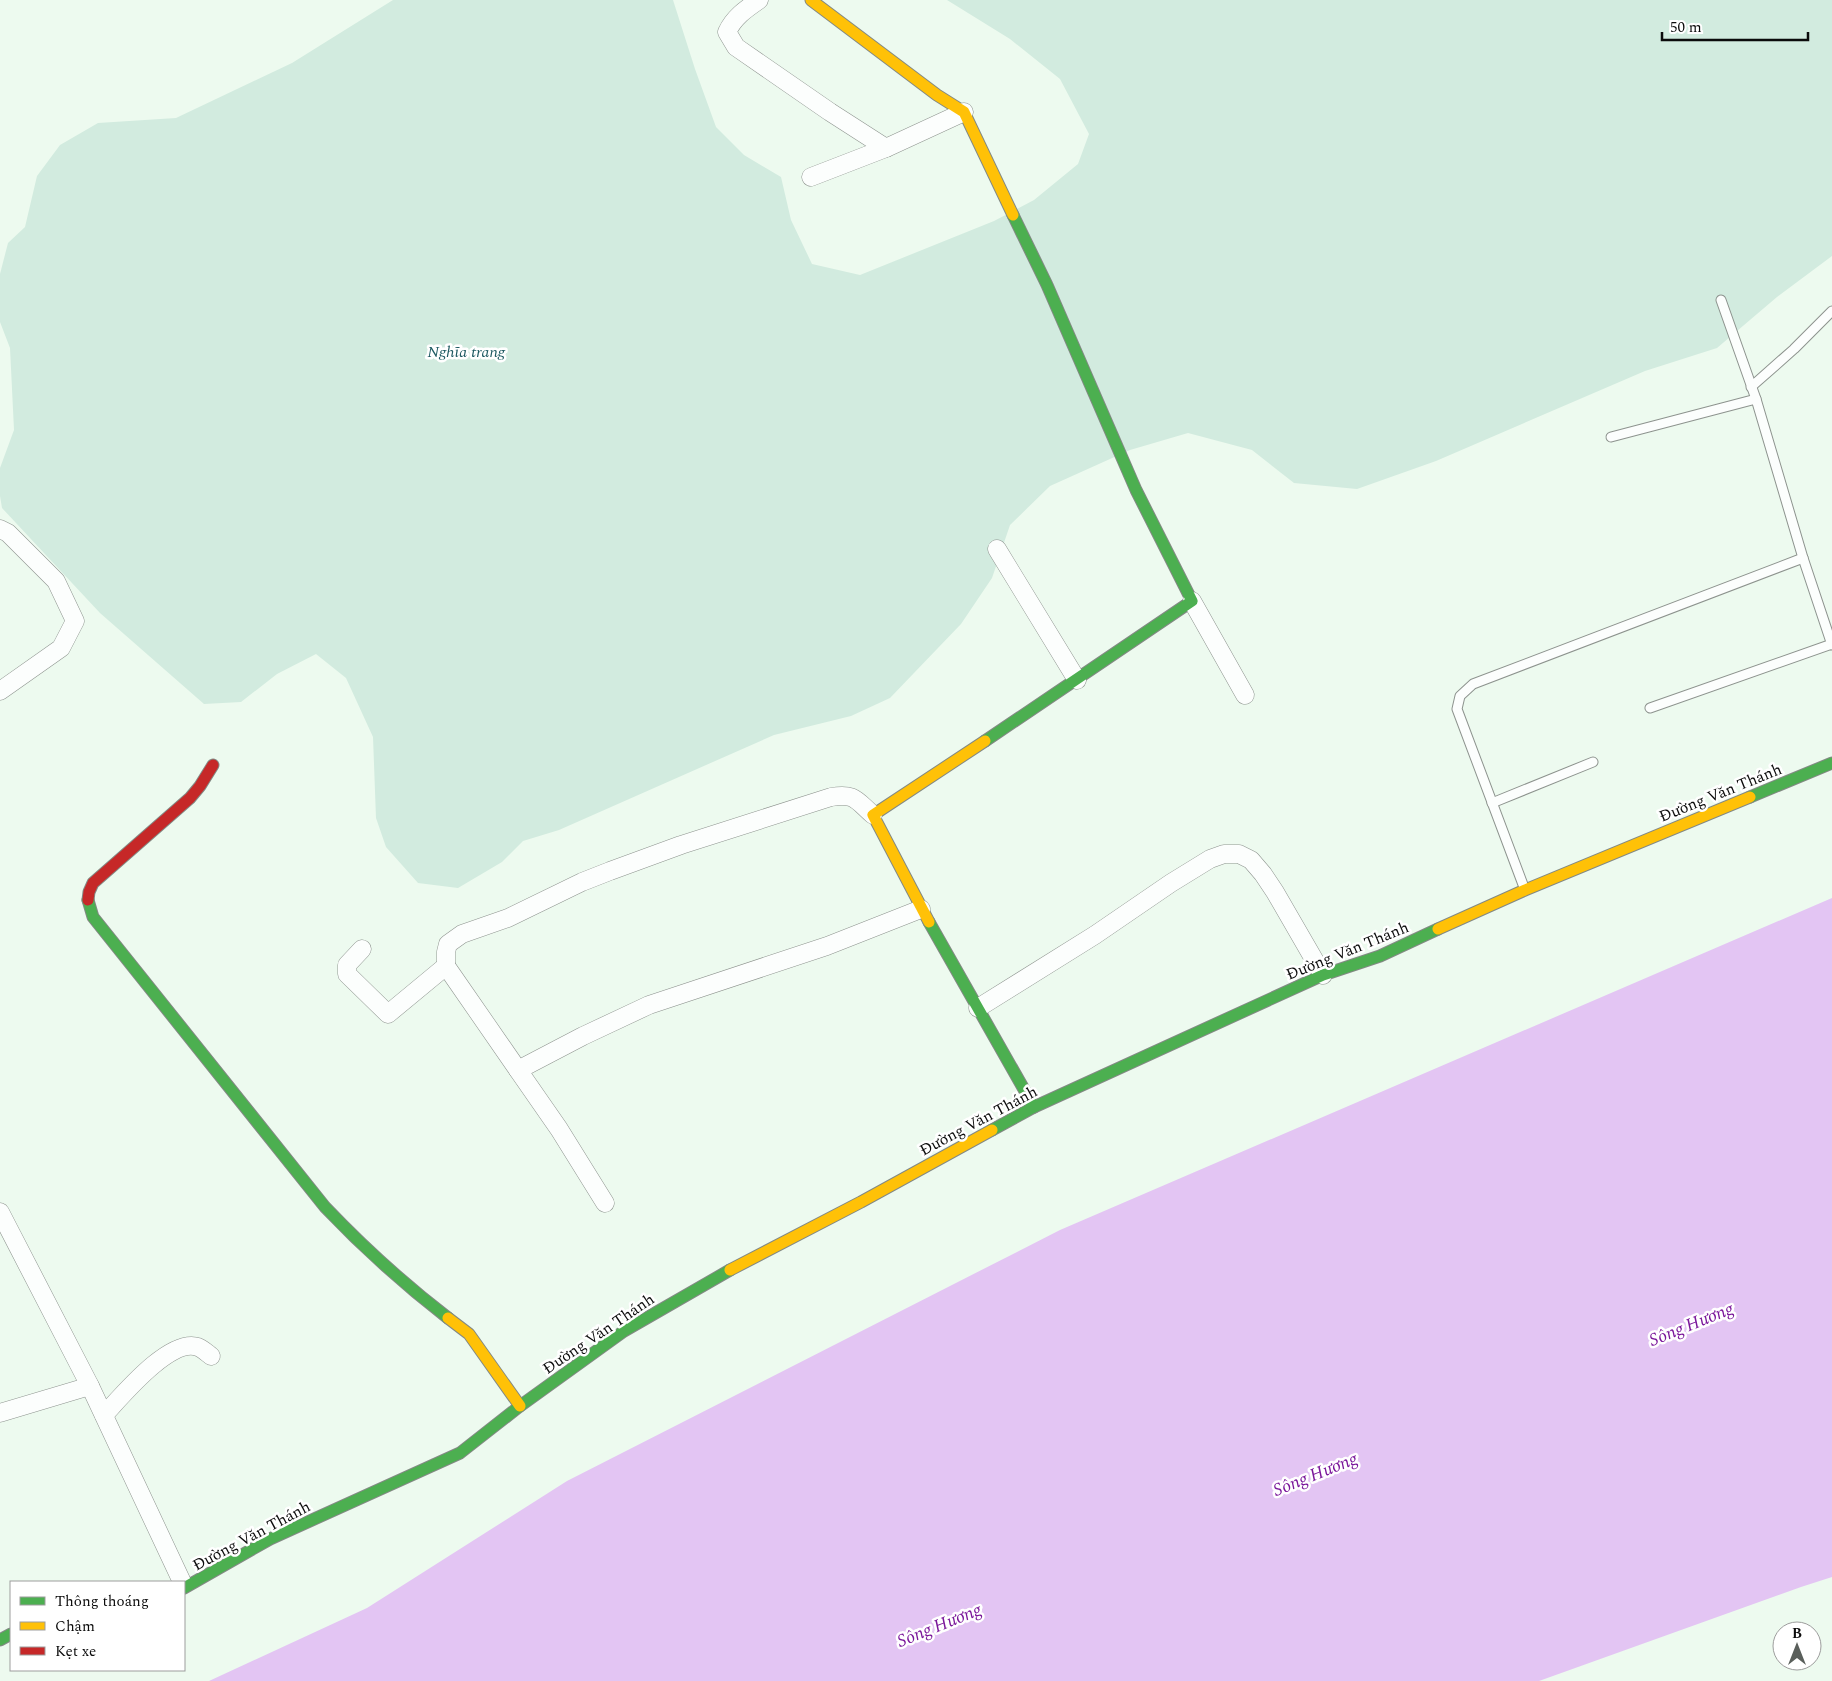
<svg xmlns="http://www.w3.org/2000/svg" width="1832" height="1681" viewBox="0 0 1832 1681" font-family="Spectral,serif">
<style>
.cemetery{fill:#d2ebdf}
.water{fill:#e3c5f3}
.lines{fill:none;stroke-linecap:round;stroke-linejoin:round}
.lane-casing{stroke:#8d938e;stroke-width:11}
.street-casing{stroke:#8d938e;stroke-width:19}
.fast-casing{stroke:#838984;stroke-width:13}
.slow-casing{stroke:#838984;stroke-width:13}
.jam-casing{stroke:#838984;stroke-width:13}
.lane{stroke:#fcfefd;stroke-width:9}
.street{stroke:#fcfefd;stroke-width:18}
.fast{stroke:#4caf50;stroke-width:11}
.slow{stroke:#ffc107;stroke-width:11}
.jam{stroke:#c62828;stroke-width:11}
.labels{text-anchor:middle;stroke-width:5;stroke-linejoin:round;paint-order:stroke}
.park-label{font-size:16px;font-style:italic;fill:#1d5961;stroke:#fff}
.street-label{font-size:16px;fill:#0b0b0b;stroke:#fff}
.water-label{font-size:18px;font-style:italic;fill:#7a169a;stroke:#fff}
</style>
<rect width="100%" height="100%" fill="#edfaef"/>
<polygon class="cemetery" points="393,0 673,0 695,69 716,127 744,155 781,177 791,220 812,264 860,275 994,221 1034,200 1078,164 1089,134 1060,79 1010,39 947,0 1832,0 1832,256 1777,297 1717,348 1645,371 1436,461 1357,489 1294,483 1252,450 1188,433 1130,450 1050,486 1010,525 992,578 961,624 890,698 851,716 774,735 559,830 523,841 502,862 458,888 418,883 386,847 376,818 373,737 346,678 316,654 277,674 241,702 204,704 100,613 2,508 0,496 0,468 14,430 10,348 0,322 0,274 8,243 25,227 37,176 60,145 98,123 176,118 292,63"/>
<polygon class="water" points="1832,898 1832,1577 1801,1587 1539,1681 209,1681 367,1608 567,1481 1060,1230"/>
<g class="lines">
<defs>
<g id="lane">
<polyline points="1721,300 1756,399 1803,558 1832,645"/>
<polyline points="1751,387 1794,349 1832,311"/>
<polyline points="1611,437 1756,399"/>
<polyline points="1650,708 1832,644"/>
<polyline points="1492,803 1593,762"/>
<polyline points="1525,890 1457,709 1460,696 1473,684 1803,558"/>
</g>
<g id="street">
<path d="M759,0C746,9 734,17 727,32L736,47L830,112L886,148"/>
<polyline points="811,177 886,148 964,112"/>
<polyline points="0,529 8,533 56,581 75,621 61,648 0,691"/>
<polyline points="997,549 1077,680"/>
<polyline points="1192,601 1245,695"/>
<polyline points="362,949 347,965 347,974 388,1014 446,966 518,1070 583,1036 649,1005 827,946 921,909"/>
<path d="M446,966V952L448,944L462,934L508,918L582,882L610,871L681,845L831,797C855,793 856,800 873,815"/>
<polyline points="978,1008 1095,935 1171,883 1210,859 1224,854 1239,854 1251,860 1263,874 1275,892 1323,975"/>
<polyline points="518,1070 559,1129 605,1203"/>
<polyline points="0,1212 90,1386 182,1582"/>
<polyline points="0,1413 90,1386"/>
<path d="M104,1415C121,1397 170,1337 198,1347C203,1349 207,1353 211,1356"/>
</g>
<g id="fast">
<polyline points="985,741 1192,601 1136,490 1047,285 1013,215"/>
<polyline points="1750,797 1832,763"/>
<path d="M88,900L93,917L325,1207C363,1247 404,1284 448,1318"/>
<polyline points="929,922 1034,1107"/>
<polyline points="992,1130 1034,1107 1323,975 1380,956 1438,929"/>
<polyline points="184,1588 270,1539 460,1453 520,1406 624,1331 730,1270"/>
<polyline points="0,1640 11,1634"/>
</g>
<g id="slow">
<polyline points="811,0 937,95 964,112 1013,215"/>
<polyline points="929,922 873,815 985,741"/>
<polyline points="1438,929 1525,890 1750,797"/>
<polyline points="730,1270 861,1202 992,1130"/>
<polyline points="448,1318 469,1334 520,1406"/>
</g>
<polyline id="jam" points="88,900 89,892 93,883 190,798 200,786 213,765"/>
</defs>
<use href="#lane" class="lane-casing"/>
<use href="#street" class="street-casing"/>
<use href="#fast" class="fast-casing"/>
<use href="#slow" class="slow-casing"/>
<use href="#jam" class="jam-casing"/>
<use href="#lane" class="lane"/>
<use href="#street" class="street"/>
<use href="#fast" class="fast"/>
<use href="#slow" class="slow"/>
<use href="#jam" class="jam"/>
</g>
<g class="labels">
<g class="park-label">
<text x="466" y="357">Nghĩa trang</text>
</g>
<g class="street-label">
<text transform="translate(1720 792) rotate(-22)" y="6">Đường Văn Thánh</text>
<text transform="translate(1347 950) rotate(-22)" y="6">Đường Văn Thánh</text>
<text transform="translate(978 1120) rotate(-28)" y="6">Đường Văn Thánh</text>
<text transform="translate(598 1333) rotate(-34)" y="6">Đường Văn Thánh</text>
<text transform="translate(251 1535) rotate(-28)" y="6">Đường Văn Thánh</text>
</g>
<g class="water-label">
<text transform="translate(1691 1324) rotate(-22)" y="6">Sông Hương</text>
<text transform="translate(1315 1474) rotate(-22)" y="6">Sông Hương</text>
<text transform="translate(939 1625) rotate(-22)" y="6">Sông Hương</text>
</g>
</g>
<rect x="10" y="1581" width="175" height="90" fill="#ffffff" stroke="#9d9d9d"/>
<rect x="20" y="1597" width="25" height="8" fill="#4caf50" stroke="#9d9d9d"/>
<text x="55" y="1606" font-size="15" fill="#0b0b0b">Thông thoáng</text>
<rect x="20" y="1622" width="25" height="8" fill="#ffc107" stroke="#9d9d9d"/>
<text x="55" y="1631" font-size="15" fill="#0b0b0b">Chậm</text>
<rect x="20" y="1647" width="25" height="8" fill="#c62828" stroke="#9d9d9d"/>
<text x="55" y="1656" font-size="15" fill="#0b0b0b">Kẹt xe</text>
<g transform="translate(1797 1646)"><circle r="24" fill="#ffffff" stroke="#9d9d9d"/>
<path d="M0-4L9 19L0 12L-9 19Z" fill="#5a5f5b"/>
<text y="-8" font-size="14" font-weight="bold" text-anchor="middle" fill="#0b0b0b">B</text>
</g>
<path d="M1662 32v8h146v-8" fill="none" stroke="#0b0b0b" stroke-width="2.5"/>
<text x="1670" y="32" font-size="15" fill="#0b0b0b" stroke="#ffffff" stroke-width="4" paint-order="stroke">50 m</text>
</svg>
